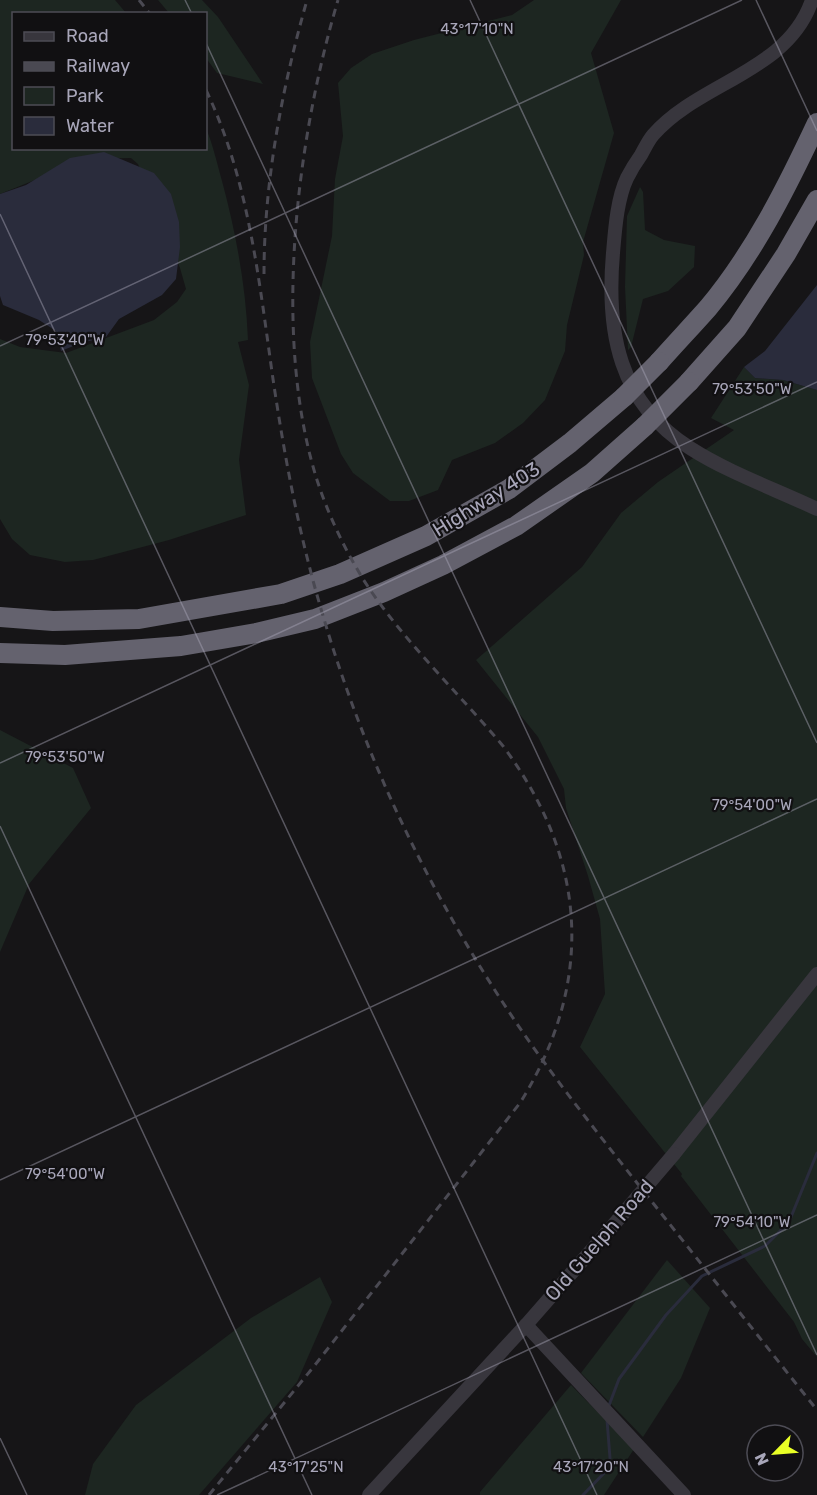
<svg xmlns="http://www.w3.org/2000/svg" width="817" height="1495" viewBox="0 0 817 1495" font-family="Rubik,sans-serif">
<style>
.green{fill:#1d2621}
.water{fill:#2a2c3c}
.lines{fill:none;stroke-linecap:round;stroke-linejoin:round}
.stream{stroke:#2a2c3c;stroke-width:3}
.minor{stroke:#38363d;stroke-width:14}
.highway{stroke:#64626e;stroke-width:20}
.rail{stroke:#4a4952;stroke-width:3;stroke-dasharray:8 6;stroke-linecap:butt}
.minor-bridge{stroke:#38363d;stroke-width:14}
.highway-bridge{stroke:#64626e;stroke-width:20}
.ticks{fill:none;stroke:#a8a6b9;stroke-width:1.5;stroke-opacity:0.45}
.labels{text-anchor:middle;stroke-width:4.5;stroke-linejoin:round;paint-order:stroke}
.street-label{font-size:20px;fill:#a8a6b9;stroke:#111012}
.ticks-label{font-size:15px;text-anchor:middle;fill:#a8a6b9;stroke:#111012;stroke-width:4.5;stroke-linejoin:round;paint-order:stroke}
</style>
<rect width="100%" height="100%" fill="#161517"/>
<g class="green">
<path d="M0,0H115L126,13L14,14V148H206V128C213,145 217,163 222,181C236,233 246,287 248,340L238,342L249,385L239,460L246,515L169,540L93,560L65,562L30,555L12,539L0,519V339L20,347L66,353L154,320L177,302L186,289L180,268L138,164L131,158L87,159L0,194Z"/>
<polygon points="158,0 202,0 218,17 263,84 217,73 206,58 206,14 169,13"/>
<polygon points="534,0 621,0 591,53 614,133 583,242 584,255 567,325 565,351 545,400 523,423 495,443 452,460 438,490 409,501 390,501 353,473 341,454 312,378 310,342 332,236 335,179 343,136 338,83 351,68 372,54 414,40 512,15"/>
<polygon points="640,187 643,192 645,230 664,240 695,246 694,267 668,291 643,299 631,347 628,350 625,287 627,216"/>
<polygon points="744,367 755,378 783,380 817,390 817,1357 802,1339 794,1322 681,1176 682,1174 580,1047 605,994 600,919 588,876 566,808 564,789 538,737 476,660 582,567 621,513 658,482 734,430 711,418"/>
<polygon points="0,730 73,768 91,808 29,884 0,952"/>
<polygon points="667,1260 710,1308 681,1378 643,1437 581,1373"/>
<polygon points="320,1277 332,1302 297,1382 199,1495 85,1495 93,1464 136,1405 251,1318"/>
<polygon points="571,1385 634,1449 604,1495 480,1495 480,1492"/>
</g>
<g class="water">
<polygon points="104,152 154,173 171,194 179,222 180,247 176,279 162,295 119,319 106,337 81,343 61,351 56,331 39,320 3,305 0,296 0,194 26,185 70,158"/>
<polygon points="817,285 817,390 783,380 755,378 744,367 765,351"/>
</g>
<g class="lines">
<g class="stream">
<polyline points="608,1408 619,1379 666,1315 702,1276 765,1246 789,1222 817,1153"/>
<polyline points="583,1495 607,1470 610,1458 607,1420"/>
</g>
<g class="minor">
<path d="M812,0C788,72 699,82 653,135C648,141 645,148 641,155C636,162 631,170 627,178C617,199 615,230 613,253C606,332 619,403 690,448C729,473 775,489 817,509"/>
<polyline points="674,1154 817,974"/>
<polyline points="526,1325 684,1495"/>
<polyline points="369,1495 526,1325 610,1229"/>
</g>
<g class="highway">
<path d="M659,362C675,344 692,326 708,308C754,253 787,187 817,123"/>
<polyline points="689,382 737,328 786,254 817,200"/>
<polyline points="0,617 53,621 139,619 281,594 340,574 426,536 509,489 570,443 624,397"/>
<polyline points="0,653 65,655 181,646 256,633 315,619 384,592 443,565 516,526 592,473 645,426"/>
</g>
<g class="rail">
<polyline points="139,0 150,14"/>
<path d="M206,90C249,180 259,281 273,379C285,460 300,540 324,619C362,748 419,871 491,984C536,1056 589,1122 641,1188C700,1262 758,1336 817,1410"/>
<path d="M264,274C264,182 282,88 307,0"/>
<path d="M209,1495L315,1365L520,1103C595,982 588,860 503,746C457,691 402,640 363,579C344,548 328,514 317,480C272,337 296,142 338,0"/>
</g>
<polyline class="minor-bridge" points="610,1229 674,1154"/>
<g class="highway-bridge">
<polyline points="624,397 659,362"/>
<polyline points="645,426 689,382"/>
</g>
</g>
<path class="ticks" d="M185,0L192,14M470,0L817,743M756,0L817,131M206,43L817,1355M0,214L597,1495M0,346L742,0M0,763L817,382M0,826L312,1495M0,1180L817,799M0,1438L27,1495M217,1495L817,1215"/>
<g class="labels">
<g class="street-label">
<text transform="translate(486 499) rotate(-32)" y="7">Highway 403</text>
<text transform="translate(599 1240) rotate(-49)" y="7">Old Guelph Road</text>
</g>
</g>
<g class="ticks-label">
<text x="477" y="34">43°17'10"N</text>
<text x="65" y="345">79°53'40"W</text>
<text x="752" y="394">79°53'50"W</text>
<text x="65" y="762">79°53'50"W</text>
<text x="752" y="810">79°54'00"W</text>
<text x="65" y="1179">79°54'00"W</text>
<text x="752" y="1227">79°54'10"W</text>
<text x="306" y="1472">43°17'25"N</text>
<text x="591" y="1472">43°17'20"N</text>
</g>
<rect x="12" y="12" width="195" height="138" fill="#111012" stroke="#4d4c55" stroke-width="1.5"/>
<rect x="24" y="32" width="30" height="9" fill="#38363d" stroke="#4d4c55" stroke-width="1.5"/>
<text x="66" y="42" font-size="18" fill="#a8a6b9">Road</text>
<rect x="24" y="62" width="30" height="9" fill="#4a4952" stroke="#4d4c55" stroke-width="1.5"/>
<text x="66" y="72" font-size="18" fill="#a8a6b9">Railway</text>
<rect x="24" y="87" width="30" height="18" fill="#1d2621" stroke="#4d4c55" stroke-width="1.5"/>
<text x="66" y="102" font-size="18" fill="#a8a6b9">Park</text>
<rect x="24" y="117" width="30" height="18" fill="#2a2c3c" stroke="#4d4c55" stroke-width="1.5"/>
<text x="66" y="132" font-size="18" fill="#a8a6b9">Water</text>
<g transform="translate(775 1453) rotate(245)"><circle r="28" fill="#111012" stroke="#4d4c55" stroke-width="1.5"/>
<path d="M0-4.5L10 22L0 15L-10 22Z" fill="#e9ff26"/>
<text y="-9" font-size="16" font-weight="bold" text-anchor="middle" fill="#a8a6b9">N</text>
</g>
</svg>
